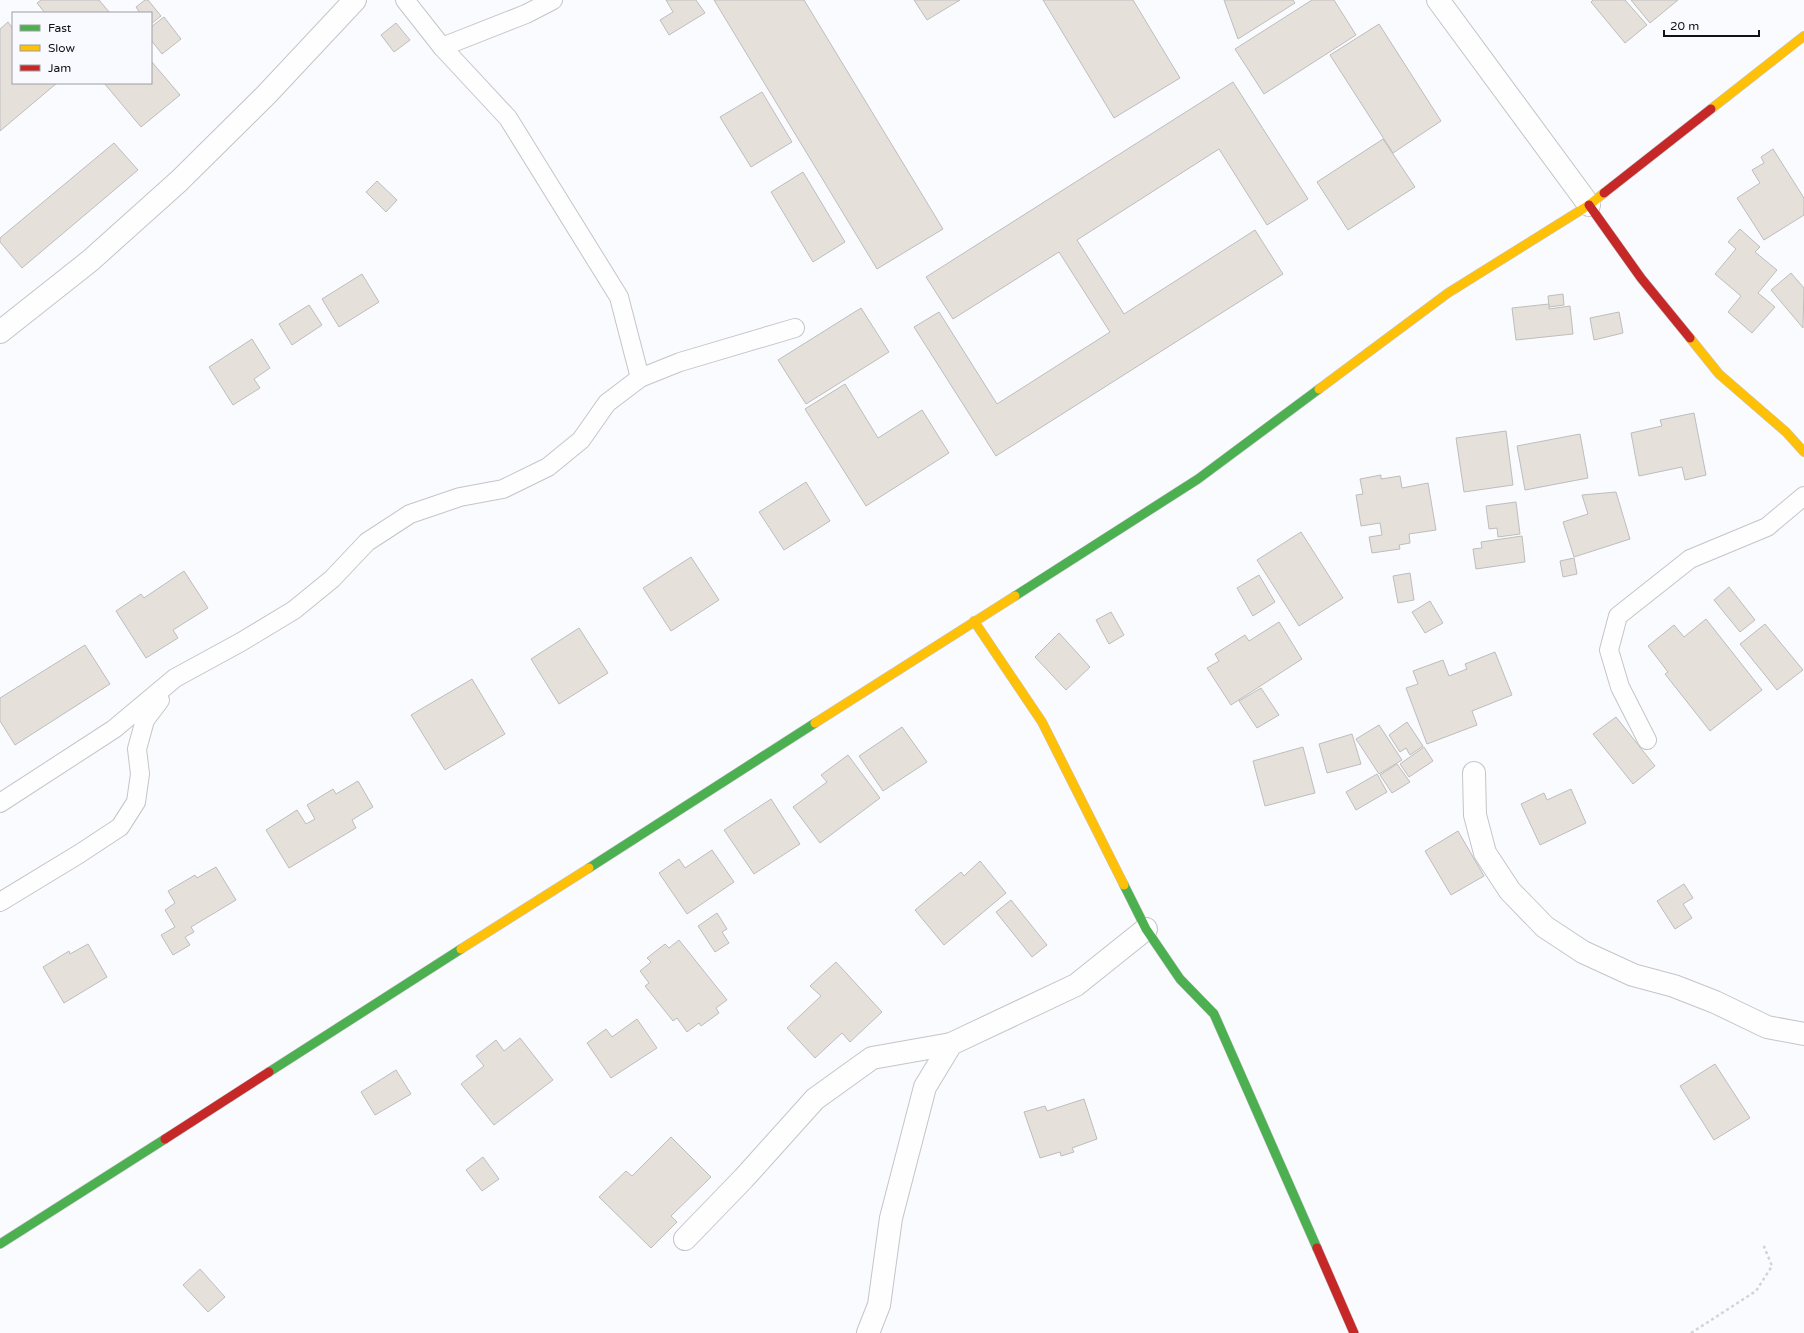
<svg xmlns="http://www.w3.org/2000/svg" width="1804" height="1333" viewBox="0 0 1804 1333" font-family="'Varela Round',sans-serif">
<style>
.building{fill:#e6e0da;stroke:#bebdbe}
.lines{fill:none;stroke-linecap:round;stroke-linejoin:round}
.lane-casing{stroke:#c5c5c8;stroke-width:20}
.street-casing{stroke:#c5c5c8;stroke-width:24}
.fast-casing{stroke:#c5c5c8;stroke-width:10}
.slow-casing{stroke:#c5c5c8;stroke-width:10}
.jam-casing{stroke:#c5c5c8;stroke-width:10}
.path{stroke:#d4d4d5;stroke-width:2.5;stroke-dasharray:3 3;stroke-linecap:butt}
.lane{stroke:#fefeff;stroke-width:18}
.street{stroke:#fefeff;stroke-width:22}
.fast{stroke:#4caf50;stroke-width:9}
.slow{stroke:#ffc107;stroke-width:9}
.jam{stroke:#c62828;stroke-width:9}
</style>
<rect width="100%" height="100%" fill="#fafbfe"/>
<g class="building">
<polygon points="41,0 99,0 110,13 45,13 37,3"/>
<polygon points="145,0 148,0 161,16 151,24 151,13 140,13 136,7"/>
<polygon points="666,0 696,0 705,13 669,35 660,20 673,12"/>
<polygon points="714,0 804,0 943,229 877,269"/>
<polygon points="914,0 960,0 927,20"/>
<polygon points="1043,0 1133,0 1180,78 1114,118"/>
<polygon points="1224,0 1293,0 1295,3 1238,39"/>
<polygon points="1312,0 1334,0 1356,35 1264,94 1235,49"/>
<polygon points="1593,0 1625,0 1647,25 1625,43 1591,2"/>
<polygon points="1631,0 1678,0 1650,23"/>
<polygon points="164,17 181,39 162,54 151,40 151,27"/>
<polygon points="8,22 13,29 13,83 57,83 0,131 0,29"/>
<polygon points="396,23 410,40 394,52 381,35"/>
<polygon points="1379,24 1441,121 1393,153 1330,55"/>
<polygon points="151,61 180,95 141,127 104,83 151,83"/>
<polygon points="1233,82 1308,199 1267,225 1219,149 1077,240 1124,314 1255,230 1283,274 996,456 914,327 939,312 997,404 1110,332 1059,252 953,319 926,277"/>
<polygon points="762,92 792,142 751,167 720,117"/>
<polygon points="1383,139 1415,187 1348,230 1317,182"/>
<polygon points="114,143 138,170 22,268 0,242 0,238"/>
<polygon points="1773,149 1804,198 1804,215 1764,240 1737,198 1760,183 1752,170 1764,163 1761,157"/>
<polygon points="803,172 845,242 813,262 771,192"/>
<polygon points="377,181 397,200 386,212 366,192"/>
<polygon points="1740,229 1760,247 1755,252 1777,270 1758,293 1775,307 1752,333 1728,312 1741,296 1715,274 1736,249 1728,242"/>
<polygon points="1791,273 1804,288 1803,328 1771,290"/>
<polygon points="362,274 379,302 339,327 322,299"/>
<polygon points="1563,294 1564,305 1549,307 1548,296"/>
<polygon points="1549,304 1549,309 1570,306 1573,334 1516,340 1512,308"/>
<polygon points="309,305 322,325 292,345 279,324"/>
<polygon points="861,308 889,352 806,404 778,360"/>
<polygon points="1619,312 1623,333 1594,340 1590,318"/>
<polygon points="252,339 270,368 254,379 260,388 233,405 209,367"/>
<polygon points="845,384 878,438 922,410 949,453 866,506 805,409"/>
<polygon points="1694,413 1706,475 1685,480 1682,467 1639,476 1631,433 1662,426 1660,420"/>
<polygon points="1506,431 1513,485 1464,492 1456,438"/>
<polygon points="1580,434 1588,478 1525,490 1517,446"/>
<polygon points="1381,475 1381,479 1400,476 1402,488 1428,483 1436,530 1409,534 1410,543 1399,545 1400,549 1372,553 1369,537 1382,535 1380,523 1361,526 1356,495 1363,494 1360,479"/>
<polygon points="806,482 830,521 784,550 759,512"/>
<polygon points="1616,492 1630,539 1574,557 1563,522 1588,514 1582,495"/>
<polygon points="1516,502 1520,534 1498,537 1497,528 1489,529 1486,506"/>
<polygon points="1301,532 1343,598 1299,626 1257,560"/>
<polygon points="1522,536 1525,562 1476,569 1473,549 1482,548 1481,542"/>
<polygon points="691,557 719,600 671,631 643,588"/>
<polygon points="1574,558 1577,574 1563,577 1560,561"/>
<polygon points="184,571 208,608 173,630 178,638 146,658 116,611 141,594 144,598"/>
<polygon points="1410,573 1414,600 1398,603 1393,576"/>
<polygon points="1259,575 1275,602 1253,616 1237,588"/>
<polygon points="1729,587 1755,620 1740,632 1714,600"/>
<polygon points="1430,601 1443,623 1425,633 1412,612"/>
<polygon points="1111,612 1124,635 1109,644 1096,620"/>
<polygon points="1706,619 1762,690 1710,731 1665,674 1668,672 1648,646 1674,625 1684,637"/>
<polygon points="1279,622 1302,659 1231,705 1207,668 1219,661 1215,654 1245,635 1249,641"/>
<polygon points="1765,624 1803,670 1777,690 1740,644"/>
<polygon points="579,628 608,673 559,704 531,659"/>
<polygon points="1059,633 1090,667 1066,690 1035,657"/>
<polygon points="85,645 110,684 15,745 0,721 0,698"/>
<polygon points="1495,652 1512,695 1472,711 1477,725 1427,744 1406,688 1418,684 1413,671 1443,660 1449,676 1467,669 1465,664"/>
<polygon points="472,679 505,734 445,770 411,715"/>
<polygon points="1261,688 1279,715 1257,728 1239,701"/>
<polygon points="1616,717 1655,766 1633,784 1593,734"/>
<polygon points="1407,722 1423,746 1410,755 1406,748 1400,752 1389,735"/>
<polygon points="1379,725 1402,760 1379,774 1356,739"/>
<polygon points="902,727 927,762 883,791 859,756"/>
<polygon points="1352,734 1361,764 1327,773 1319,744"/>
<polygon points="1303,747 1315,793 1265,806 1253,761"/>
<polygon points="1424,747 1433,761 1409,777 1400,764"/>
<polygon points="848,755 880,798 820,843 793,807 827,782 821,775"/>
<polygon points="1397,764 1410,782 1392,793 1380,775"/>
<polygon points="1377,774 1387,792 1356,810 1346,792"/>
<polygon points="358,781 373,807 352,820 356,828 289,868 266,830 297,810 306,824 315,819 307,805 333,789 336,794"/>
<polygon points="1571,789 1586,823 1540,845 1521,804 1544,793 1547,800"/>
<polygon points="771,799 800,844 754,874 724,830"/>
<polygon points="1458,831 1484,876 1451,895 1425,851"/>
<polygon points="712,850 734,882 687,914 659,873 679,859 685,868"/>
<polygon points="980,861 1006,893 944,945 915,910 961,872 964,876"/>
<polygon points="216,867 236,900 191,927 194,932 185,937 190,945 173,955 161,935 175,927 165,910 175,903 168,891 195,875 197,878"/>
<polygon points="1684,884 1693,898 1683,904 1692,918 1675,929 1657,901"/>
<polygon points="1011,900 1047,945 1032,957 996,912"/>
<polygon points="717,913 727,929 722,932 729,943 715,952 698,926"/>
<polygon points="679,940 727,1000 716,1008 719,1013 701,1026 699,1023 687,1032 677,1018 673,1021 645,986 649,983 640,971 651,962 647,958 665,944 669,948"/>
<polygon points="88,944 107,977 64,1003 43,967 69,951 70,954"/>
<polygon points="836,962 882,1012 850,1042 842,1033 815,1058 787,1028 821,996 810,986"/>
<polygon points="637,1019 657,1048 611,1078 587,1043 606,1029 612,1037"/>
<polygon points="520,1038 553,1080 494,1125 461,1084 484,1066 476,1056 496,1040 504,1051"/>
<polygon points="1715,1064 1750,1118 1714,1140 1680,1086"/>
<polygon points="396,1070 411,1094 375,1115 361,1092"/>
<polygon points="1084,1099 1097,1139 1072,1148 1074,1152 1061,1156 1060,1152 1040,1158 1024,1112 1045,1106 1047,1111"/>
<polygon points="671,1137 711,1177 671,1216 677,1222 651,1248 599,1197 626,1171 632,1176"/>
<polygon points="483,1157 499,1179 482,1191 466,1170"/>
<polygon points="200,1269 225,1297 208,1312 183,1285"/>
</g>
<g class="lines">
<defs>
<g id="lane">
<polyline points="405,0 442,47 508,118 619,297 640,378"/>
<polyline points="442,47 526,14 553,0"/>
<polyline points="1647,740 1620,687 1609,650 1618,616 1690,559 1767,527 1804,496"/>
<polyline points="0,803 114,729 175,678 241,642 294,610 332,579 367,542 410,514 460,497 503,489 548,467 581,440 607,403 640,378 680,362 795,328"/>
<polyline points="0,902 79,854 120,827 136,802 140,774 137,749 145,720 160,700"/>
</g>
<g id="street">
<polyline points="1438,0 1589,205"/>
<polyline points="0,332 91,260 179,181 266,95 355,0"/>
<polyline points="1474,773 1475,815 1485,853 1510,891 1545,927 1583,952 1633,975 1674,986 1715,1002 1767,1027 1804,1034"/>
<polyline points="685,1239 744,1178 815,1099 872,1058 951,1044 1076,985 1146,929"/>
<polyline points="868,1333 879,1305 891,1218 925,1087 951,1044"/>
</g>
<g id="fast">
<polyline points="1015,596 1198,479 1319,389"/>
<polyline points="589,868 815,723"/>
<polyline points="1124,885 1146,929 1180,979 1214,1014 1317,1248"/>
<polyline points="269,1072 461,949"/>
<polyline points="0,1244 165,1139"/>
</g>
<g id="slow">
<polyline points="1711,109 1804,36"/>
<polyline points="1690,338 1719,374 1786,432 1804,452"/>
<polyline points="1319,389 1448,293 1589,205 1604,193"/>
<polyline points="974,621 1042,722 1124,885"/>
<polyline points="815,723 1015,596"/>
<polyline points="461,949 589,868"/>
</g>
<g id="jam">
<polyline points="1604,193 1711,109"/>
<polyline points="1589,205 1641,278 1690,338"/>
<polyline points="165,1139 269,1072"/>
<polyline points="1317,1248 1354,1333"/>
</g>
</defs>
<use href="#lane" class="lane-casing"/>
<use href="#street" class="street-casing"/>
<use href="#fast" class="fast-casing"/>
<use href="#slow" class="slow-casing"/>
<use href="#jam" class="jam-casing"/>
<polyline class="path" points="1691,1333 1756,1291 1772,1266 1763,1244"/>
<use href="#lane" class="lane"/>
<use href="#street" class="street"/>
<use href="#fast" class="fast"/>
<use href="#slow" class="slow"/>
<use href="#jam" class="jam"/>
</g>
<rect x="12" y="12" width="140" height="72" fill="#f9faff" stroke="#9d9da1"/>
<rect x="20" y="25" width="20" height="6" fill="#4caf50" stroke="#9d9da1"/>
<text x="48" y="32" font-size="12" fill="#121214">Fast</text>
<rect x="20" y="45" width="20" height="6" fill="#ffc107" stroke="#9d9da1"/>
<text x="48" y="52" font-size="12" fill="#121214">Slow</text>
<rect x="20" y="65" width="20" height="6" fill="#c62828" stroke="#9d9da1"/>
<text x="48" y="72" font-size="12" fill="#121214">Jam</text>
<path d="M1664 30v6h95v-6" fill="none" stroke="#121214" stroke-width="2"/>
<text x="1670" y="30" font-size="12" fill="#121214" stroke="#f9faff" stroke-width="3" paint-order="stroke">20 m</text>
</svg>
